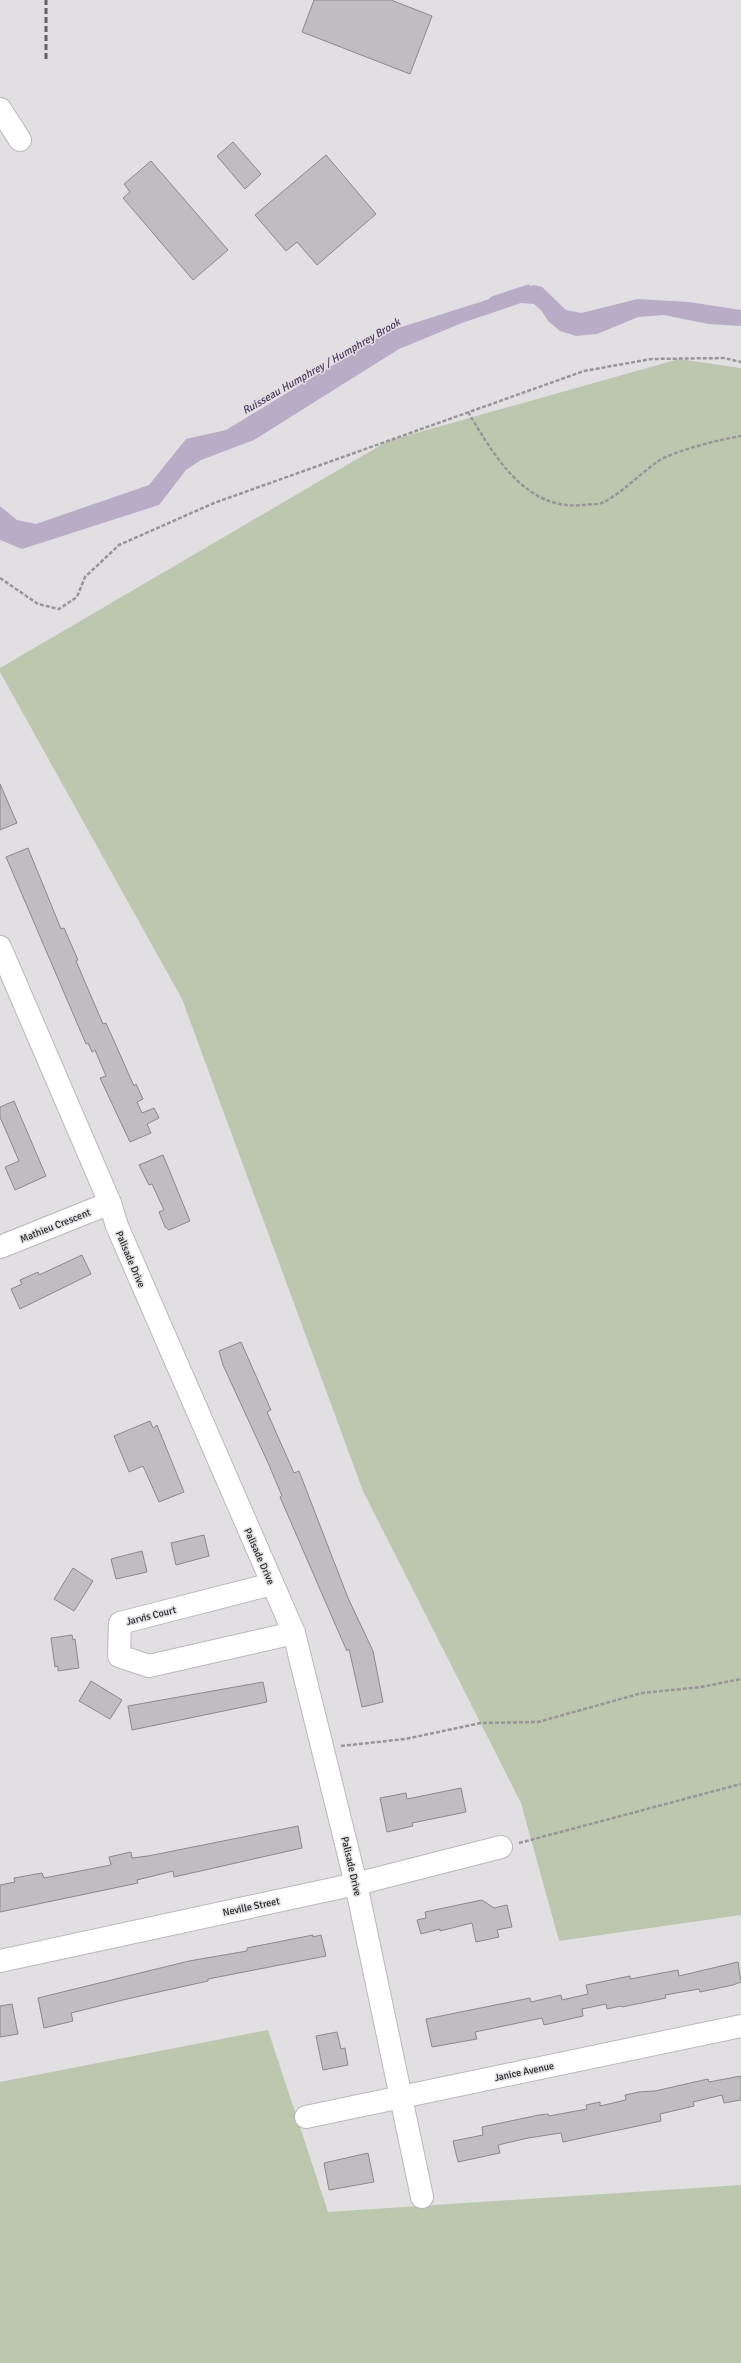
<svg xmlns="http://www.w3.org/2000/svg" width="741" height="2363" viewBox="0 0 741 2363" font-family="Signika,sans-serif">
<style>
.green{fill:#bbc8ae}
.water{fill:#b9acc7}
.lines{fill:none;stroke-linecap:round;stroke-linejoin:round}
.stream{stroke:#b9acc7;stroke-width:5}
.building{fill:#bfbdc0;stroke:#8b898c}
.minor-casing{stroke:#b9b8bb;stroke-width:24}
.path{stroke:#989699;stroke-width:2.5;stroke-dasharray:4 2;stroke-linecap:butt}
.minor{stroke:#fff;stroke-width:22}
.rail{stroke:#646265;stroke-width:3;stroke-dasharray:6 3;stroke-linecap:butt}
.labels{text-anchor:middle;stroke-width:3;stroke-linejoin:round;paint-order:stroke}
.street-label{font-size:10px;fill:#2a292b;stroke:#e1dfe2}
.water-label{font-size:11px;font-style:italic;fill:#503b63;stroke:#e1dfe2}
</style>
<rect width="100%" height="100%" fill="#e1dfe2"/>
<g class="green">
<polygon points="679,359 741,368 741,1915 559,1941 521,1803 363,1491 182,999 0,672 0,668 388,441"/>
<polygon points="268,2030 328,2212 741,2185 741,2363 0,2363 0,2082"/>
</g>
<polygon class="water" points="534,285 542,287 566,310 581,313 638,299 689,302 741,310 741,326 708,324 664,315 638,317 597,334 576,336 560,331 548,321 541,310 534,304 521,303 462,323 399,349 254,440 201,460 186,470 159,505 22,549 0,540 0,506 17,520 36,524 149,485 186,439 226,430 389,331"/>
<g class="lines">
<polyline class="stream" points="492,299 528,287 534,292"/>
</g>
<g class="building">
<polygon points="314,0 391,0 432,16 410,74 302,32"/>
<polygon points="233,142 261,174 245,189 217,156"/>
<polygon points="326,155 376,214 317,265 297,242 286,251 255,215"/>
<polygon points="151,161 228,250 193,280 123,198 130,192 124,184"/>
<polygon points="0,784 17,823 0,830"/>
<polygon points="28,848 61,929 64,928 78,960 76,961 103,1024 106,1023 134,1086 136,1084 143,1099 137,1102 142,1113 154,1108 159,1118 147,1124 151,1133 130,1142 100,1078 106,1076 95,1050 92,1052 88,1043 86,1044 6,857"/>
<polygon points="14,1101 46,1176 15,1190 5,1167 19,1161 0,1117 0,1107"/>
<polygon points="163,1155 190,1221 169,1230 165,1227 159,1212 164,1210 152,1184 149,1185 139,1165"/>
<polygon points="82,1255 91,1274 20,1309 11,1289 22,1284 20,1280 38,1272 39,1275"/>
<polygon points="241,1342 271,1410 267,1412 294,1473 299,1471 348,1598 373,1651 383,1702 362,1707 349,1649 347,1651 342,1640 280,1497 282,1496 269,1465 223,1365 219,1351"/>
<polygon points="150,1421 153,1428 157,1425 184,1492 159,1502 143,1466 129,1472 114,1436"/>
<polygon points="204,1535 209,1556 176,1565 171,1543"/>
<polygon points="142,1551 147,1572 116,1579 111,1559"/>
<polygon points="73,1568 93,1581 74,1611 54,1599"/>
<polygon points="72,1635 73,1640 75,1639 79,1668 58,1671 58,1666 55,1667 51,1638"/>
<polygon points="91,1681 122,1700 110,1719 79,1701"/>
<polygon points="263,1682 267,1702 132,1730 128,1706"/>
<polygon points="461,1788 466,1812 412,1823 413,1826 387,1832 380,1798 406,1793 407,1799"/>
<polygon points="298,1826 302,1848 174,1877 173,1871 137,1880 138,1883 0,1912 0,1885 15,1882 14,1878 42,1873 44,1878 111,1865 109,1857 131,1852 132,1858 148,1856"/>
<polygon points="482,1900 494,1908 507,1905 512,1927 497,1930 499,1937 476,1942 472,1923 440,1931 440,1929 421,1934 417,1920 426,1918 425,1912"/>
<polygon points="313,1935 313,1937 321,1935 326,1956 208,1979 208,1981 127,1999 71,2013 73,2021 44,2028 38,1998 189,1961 247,1951 247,1948"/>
<polygon points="738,1962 741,1982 733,1985 700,1992 699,1989 665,1995 666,1998 622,2007 621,2006 607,2009 606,2004 582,2009 583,2016 544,2025 542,2018 475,2032 477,2039 432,2047 426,2019 530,1998 531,2002 561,1995 562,2000 588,1994 586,1985 630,1976 630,1979 678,1970 679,1976"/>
<polygon points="12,2004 18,2034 0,2037 0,2006"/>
<polygon points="337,2032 341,2049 345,2048 348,2065 323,2070 316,2036"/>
<polygon points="741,2076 741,2100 724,2103 722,2095 693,2102 694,2106 660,2114 661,2121 563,2142 561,2133 528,2138 498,2145 500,2153 458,2162 453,2141 483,2135 482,2127 539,2115 548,2114 549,2116 587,2109 586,2105 600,2102 600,2106 626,2100 625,2095 639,2092 655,2091 708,2079 709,2082"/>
<polygon points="368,2153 374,2182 329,2190 324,2163"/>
</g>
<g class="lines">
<defs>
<g id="minor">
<polyline points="0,109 20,140"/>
<polyline points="0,947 110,1203 117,1226 294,1633 356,1884 422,2197"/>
<polyline points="0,1247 110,1203"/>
<polyline points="272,1584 120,1623 119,1656 149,1666 294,1633"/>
<polyline points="0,1961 356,1884 501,1847"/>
<polyline points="306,2117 741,2026"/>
</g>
</defs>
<use href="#minor" class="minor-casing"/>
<g class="path">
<path d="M468,412C494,455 525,511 583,505C589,504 599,505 604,502C623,492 640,474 657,462C672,451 722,439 741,436"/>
<polyline points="0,578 38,604 59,609 77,597 85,577 119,545 214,503 584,371 651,359 724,358 741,362"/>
<polyline points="341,1746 405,1739 481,1723 538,1722 642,1693 701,1687 741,1679"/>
<polyline points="519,1843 741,1784"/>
</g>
<use href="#minor" class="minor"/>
<polyline class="rail" points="46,59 46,0"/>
</g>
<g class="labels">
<g class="street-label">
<text transform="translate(55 1225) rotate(-22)" y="4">Mathieu Crescent</text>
<text transform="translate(131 1259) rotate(67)" y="4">Palisade Drive</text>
<text transform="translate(260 1556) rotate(66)" y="4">Palisade Drive</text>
<text transform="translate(151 1615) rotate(-14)" y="4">Jarvis Court</text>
<text transform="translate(352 1866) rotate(77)" y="4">Palisade Drive</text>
<text transform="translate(251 1906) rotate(-12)" y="4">Neville Street</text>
<text transform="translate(524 2071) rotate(-12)" y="4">Janice Avenue</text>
</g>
<g class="water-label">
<text transform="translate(321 366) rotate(-30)" y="4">Ruisseau Humphrey / Humphrey Brook</text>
</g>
</g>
</svg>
